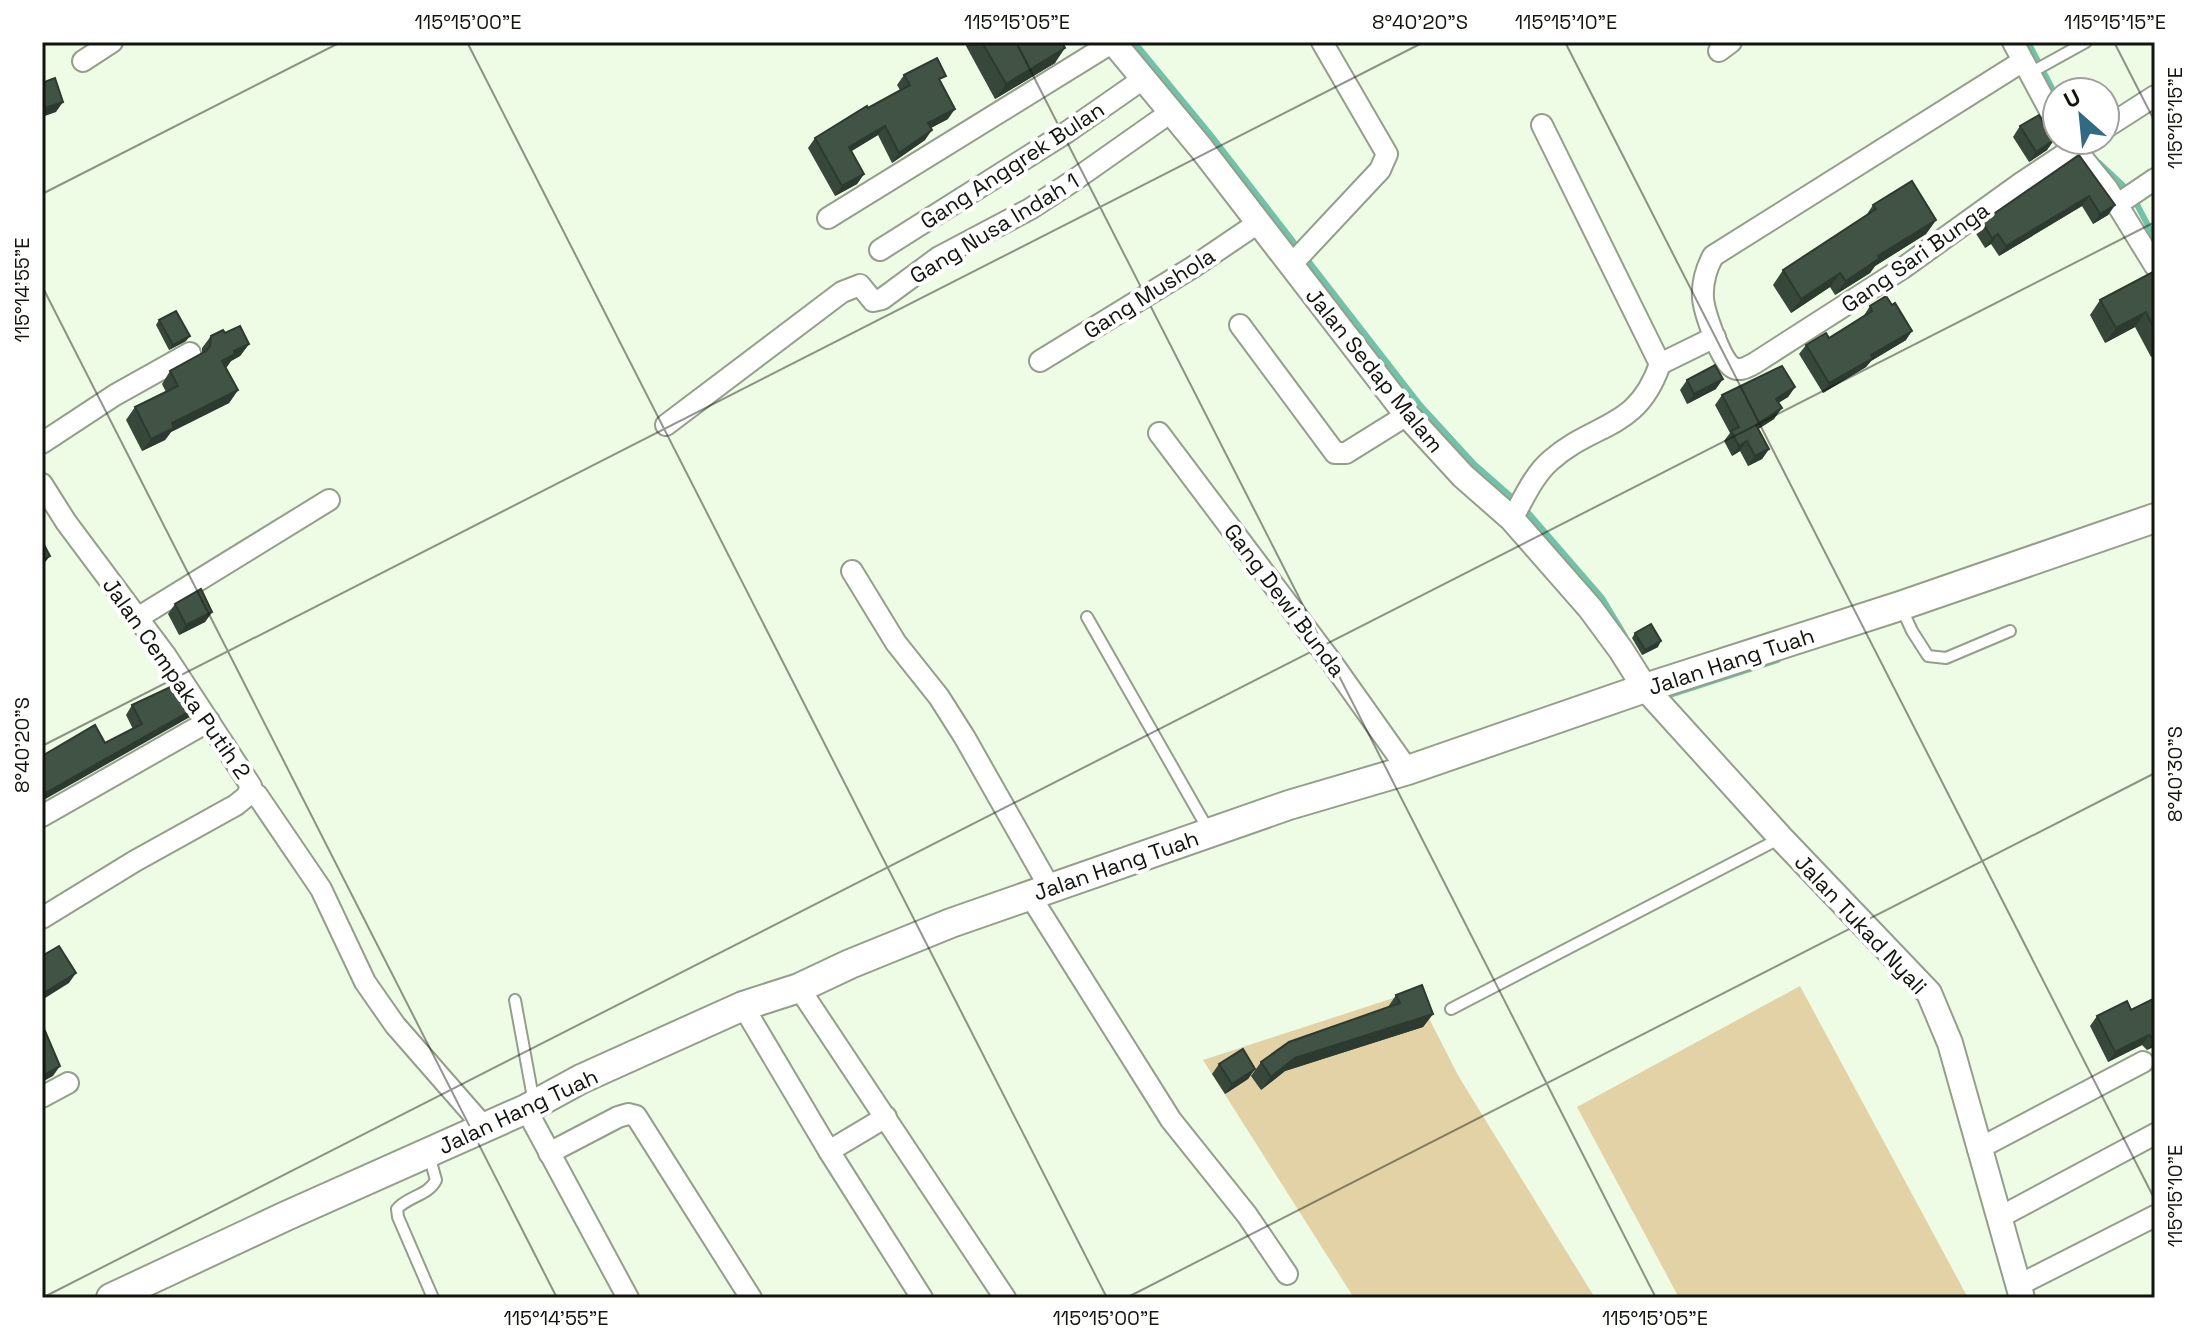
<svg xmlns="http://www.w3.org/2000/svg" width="2197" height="1340" viewBox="0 0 2197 1340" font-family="'Space Grotesk',sans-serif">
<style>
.green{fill:#e2d2a5}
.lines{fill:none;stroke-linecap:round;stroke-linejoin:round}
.stream{stroke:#71c2a8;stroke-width:6}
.service-casing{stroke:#939f8a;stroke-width:14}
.minor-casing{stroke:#939f8a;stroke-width:24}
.tertiary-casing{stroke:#939f8a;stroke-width:28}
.secondary-casing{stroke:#939f8a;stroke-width:32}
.service{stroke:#fff;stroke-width:10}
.minor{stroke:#fff;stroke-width:20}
.tertiary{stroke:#fff;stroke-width:24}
.secondary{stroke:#fff;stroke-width:28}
.wall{fill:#37473a}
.shaded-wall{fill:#2d3a30}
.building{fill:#405344;stroke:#2d3a30;stroke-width:2}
.ticks{fill:none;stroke:#11150d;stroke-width:2;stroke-opacity:0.45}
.labels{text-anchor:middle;stroke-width:8;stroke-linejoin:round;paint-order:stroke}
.street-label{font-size:22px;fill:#11150d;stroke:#fff}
.neatline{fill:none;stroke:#11150d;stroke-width:3}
.ticks-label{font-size:20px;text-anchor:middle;fill:#11150d}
</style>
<rect width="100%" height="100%" fill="#effce5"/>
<g class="green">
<polygon points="1800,986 1968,1298 1679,1298 1577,1107"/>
<polygon points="1415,991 1459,1077 1595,1298 1354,1298 1203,1060"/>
</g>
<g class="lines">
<g class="stream">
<polyline points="1134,42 1213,138 1299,249"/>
<polyline points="2028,42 2057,98"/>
<polyline points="2099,163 2131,193 2155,239"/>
<polyline points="1306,258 1420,405 1474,464 1524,508 1602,598 1625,636"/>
<polyline points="1667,696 1778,660"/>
</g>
<defs>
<g id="service">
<polyline points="2030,73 2086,42"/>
<polyline points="1902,609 1912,631 1928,656 1946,658 2010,631"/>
<polyline points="1087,617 1209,831"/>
<polyline points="515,1000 534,1103"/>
<polyline points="1451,1009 1779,839"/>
<path d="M429,1155L436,1180C428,1196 408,1196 397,1209L398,1217L433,1298"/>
</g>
<g id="minor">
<polyline points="2013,42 2057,124"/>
<polyline points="1719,51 1731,42"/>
<polyline points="83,61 112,42"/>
<path d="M2023,61L1713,256C1706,269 1702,282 1703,298C1704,311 1720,359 1732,367C1740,372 1747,367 1755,363L1903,268L2021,183L2086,140"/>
<polyline points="2105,128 2155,96"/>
<polyline points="2068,140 2107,188 2155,266"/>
<polyline points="2118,204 2155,179"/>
<polyline points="828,218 1113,42"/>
<polyline points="880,250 1067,132 1143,79"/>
<polyline points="1291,265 1380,170 1387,154 1322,42"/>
<polyline points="1240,325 1335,453 1346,453 1407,415"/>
<polyline points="1040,361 1193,267 1258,223"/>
<polyline points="1660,364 1715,337"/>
<polyline points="666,425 842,292 860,285 873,301 882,299 939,257 1030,209 1073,181 1171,112"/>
<polyline points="1159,433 1330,660 1408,770"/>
<polyline points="42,443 115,395 190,353"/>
<polyline points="42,484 66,522 166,656 251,786 247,796 236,805 135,861 42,918"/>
<path d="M1512,519C1523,500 1533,476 1550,461C1595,421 1637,431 1660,364L1542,125"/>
<polyline points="852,571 896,643 939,697 965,738 1050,888"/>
<polyline points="139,617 329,500"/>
<polyline points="250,790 257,795 321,889 365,982 395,1025 485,1128"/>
<polyline points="42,816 209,721"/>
<polyline points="1029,894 1171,1120 1247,1215 1287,1274"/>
<polyline points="799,988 1005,1298"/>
<polyline points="743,1006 829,1151 922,1298"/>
<polyline points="42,1097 68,1083"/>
<polyline points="526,1109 628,1298"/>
<polyline points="1978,1149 2143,1062"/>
<polyline points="829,1151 886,1117"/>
<polyline points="549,1153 618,1117 628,1114 636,1116 751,1298"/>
<polyline points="2000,1217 2155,1134"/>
<polyline points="2019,1285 2155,1216"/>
</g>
<polyline id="tertiary" points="1113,42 1201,148 1407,415 1463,476 1512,519 1590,608 1621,650 1645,688 1781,838 1929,993 1950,1043 2022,1298"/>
<polyline id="secondary" points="111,1298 286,1216 526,1109 581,1079 743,1006 799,988 850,964 951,923 1289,805 1408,770 1645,688 1900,606 2155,518"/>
</defs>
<use href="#service" class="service-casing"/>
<use href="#minor" class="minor-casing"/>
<use href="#tertiary" class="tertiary-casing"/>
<use href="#secondary" class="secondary-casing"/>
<use href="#service" class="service"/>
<use href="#minor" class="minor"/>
<use href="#tertiary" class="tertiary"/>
<use href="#secondary" class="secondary"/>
</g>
<g class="wall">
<polygon points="968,42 1062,42 1055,63 995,99 966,46"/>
<polygon points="904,75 941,83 948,119 931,128 925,140 892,163 878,135 851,151 864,174 857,184 835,196 808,148 815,138 900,90 897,85"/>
<polygon points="2020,126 2054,140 2047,150 2029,162 2013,137"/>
<polygon points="2079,155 2115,205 2108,215 2093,224 2082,206 1999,256 1991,244 1985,248 1975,232 1982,222"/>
<polygon points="1873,205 1936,220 1926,234 1875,266 1870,273 1835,295 1830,287 1791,313 1773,285 1783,270 1865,217"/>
<polygon points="2155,271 2155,354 2151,357 2135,327 2105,343 2090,315 2100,300"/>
<polygon points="1870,306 1906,340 1871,361 1866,367 1823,393 1799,354 1806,345 1829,338 1863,317"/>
<polygon points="159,320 186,341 169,350 156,325"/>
<polygon points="225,333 249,344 240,356 231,361 226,367 238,390 229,403 171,432 165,440 142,451 126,420 135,407 166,392 162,384 170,371 202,354 202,348 211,336"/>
<polygon points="1687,380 1716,389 1687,404 1680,390"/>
<polygon points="1795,387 1788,397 1778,403 1774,419 1758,429 1769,449 1762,459 1748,466 1740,451 1732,456 1724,441 1730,433 1715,405 1722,395"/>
<polygon points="175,604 212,612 205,622 179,635 168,614"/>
<polygon points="1635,633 1658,647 1642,655 1632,638"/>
<polygon points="132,705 197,707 190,717 105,743 133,729 126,715"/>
<polygon points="1396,995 1433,1014 1423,1027 1285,1071 1261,1090 1251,1076 1261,1062 1388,1007"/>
<polygon points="2155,998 2155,1046 2147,1050 2142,1045 2108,1062 2090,1026 2097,1016 2131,1010"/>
<polygon points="1219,1064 1255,1069 1248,1079 1225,1094 1212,1074"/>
</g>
<g class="shaded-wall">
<polygon points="1065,48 1055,63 995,99 1006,84"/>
<polygon points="63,102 56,112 42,117 42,109"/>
<polygon points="955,109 948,119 921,133 928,123"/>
<polygon points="885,126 878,135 842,157 849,147"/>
<polygon points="932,130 925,140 892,163 899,153"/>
<polygon points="2054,140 2047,150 2029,162 2036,152"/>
<polygon points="864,174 857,184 835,196 842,186"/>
<polygon points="2089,196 2082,206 1999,256 2006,246"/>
<polygon points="2115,205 2108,215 2093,224 2100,214"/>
<polygon points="1936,220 1926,234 1875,266 1870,273 1835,295 1846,281 1878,256"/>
<polygon points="1998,234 1991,244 1985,248 1992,238"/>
<polygon points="1840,273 1830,287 1791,313 1801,299"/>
<polygon points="2146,312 2135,327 2105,343 2116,328"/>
<polygon points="1912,331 1906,340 1871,361 1866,367 1823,393 1829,383 1871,355"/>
<polygon points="190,336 186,341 169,350 173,345"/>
<polygon points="249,344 240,356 231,361 227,367 214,373 222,361 234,351"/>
<polygon points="1723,379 1716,389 1687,404 1694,394"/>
<polygon points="1795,387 1788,397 1769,409 1776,399"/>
<polygon points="238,390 229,403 171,432 165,440 142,451 151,439 172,423"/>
<polygon points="1782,408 1774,419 1749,435 1756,425"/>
<polygon points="1747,441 1740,451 1732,456 1739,446"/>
<polygon points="1769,449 1762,459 1748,466 1755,456"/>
<polygon points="50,556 42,566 42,560"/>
<polygon points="212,612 205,622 179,635 186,625"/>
<polygon points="1661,641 1658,647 1642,655 1645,650"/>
<polygon points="197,707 190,717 42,801 42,795"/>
<polygon points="76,973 69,983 42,1000 42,994"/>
<polygon points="1433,1014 1423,1027 1285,1071 1261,1090 1271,1077 1295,1058"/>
<polygon points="2149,1035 2142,1045 2108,1062 2115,1052"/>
<polygon points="2155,1040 2155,1046 2147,1050"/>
<polygon points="60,1066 53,1076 42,1082 42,1076"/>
<polygon points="1255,1069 1248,1079 1225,1094 1232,1084"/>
</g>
<g class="building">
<polygon points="982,42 1062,42 1065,48 1006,84"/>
<polygon points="937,58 946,76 939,79 955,109 928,123 932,130 899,153 885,126 849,147 864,174 842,186 815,138 867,106 868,108 910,85 904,75"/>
<polygon points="55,78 63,102 42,109 42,83"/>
<polygon points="2039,115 2054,140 2036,152 2020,126"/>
<polygon points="2079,155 2115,205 2100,214 2089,196 2006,246 1998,234 1992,238 1982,222"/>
<polygon points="1912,181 1936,220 1878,256 1880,258 1846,281 1840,273 1801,299 1783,270 1876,209 1873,205"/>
<polygon points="2155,271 2155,330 2146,312 2116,328 2100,300"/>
<polygon points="1886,296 1892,305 1895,303 1912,331 1871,355 1873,358 1829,383 1806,345 1826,333 1829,338 1872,311 1870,306"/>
<polygon points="176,311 190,336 173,345 159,320"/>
<polygon points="240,326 249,344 234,351 235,354 222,361 238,390 172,423 174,428 151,439 135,407 178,386 170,371 206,351 210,346 211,336 223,330 225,333"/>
<polygon points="1715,365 1723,379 1694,394 1687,380"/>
<polygon points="1782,366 1795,387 1776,399 1782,408 1756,425 1769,449 1755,456 1747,441 1739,446 1731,431 1739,427 1722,395"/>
<polygon points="42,541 50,556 42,560"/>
<polygon points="201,589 212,612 186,625 175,604"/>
<polygon points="1651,624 1661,641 1645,650 1635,633"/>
<polygon points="181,682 197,707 42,795 42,756 95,725 105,743 142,724 132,705"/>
<polygon points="59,946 76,973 42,994 42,956"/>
<polygon points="1422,985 1433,1014 1295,1058 1271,1077 1261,1062 1289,1042 1400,1003 1396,995"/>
<polygon points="2155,998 2155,1040 2149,1035 2115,1052 2097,1016 2127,1001 2131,1010"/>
<polygon points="42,1024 60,1066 42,1076"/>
<polygon points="1243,1049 1255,1069 1232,1084 1219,1064"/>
</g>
<path class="ticks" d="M467,42L1107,1298M1016,42L1656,1298M1565,42L2155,1200M2114,42L2155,122M42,194L341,42M42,286L557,1298M42,746L1424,42M42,1298L2155,222M1126,1298L2155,773"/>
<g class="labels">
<g class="street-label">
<text transform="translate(1012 165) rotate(-33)" y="8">Gang Anggrek Bulan</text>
<text transform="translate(994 228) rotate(-31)" y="8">Gang Nusa Indah 1</text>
<text transform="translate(1915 257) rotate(-35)" y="8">Gang Sari Bunga</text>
<text transform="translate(1149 293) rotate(-32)" y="8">Gang Mushola</text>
<text transform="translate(1375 370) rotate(51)" y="8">Jalan Sedap Malam</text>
<text transform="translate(1285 600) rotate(53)" y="8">Gang Dewi Bunda</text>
<text transform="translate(1731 661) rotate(-18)" y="8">Jalan Hang Tuah</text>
<text transform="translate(177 678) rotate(55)" y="8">Jalan Cempaka Putih 2</text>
<text transform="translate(1116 865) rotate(-19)" y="8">Jalan Hang Tuah</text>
<text transform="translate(1861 924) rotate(47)" y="8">Jalan Tukad Nyali</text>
<text transform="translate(518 1111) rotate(-25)" y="8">Jalan Hang Tuah</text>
</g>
</g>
<rect width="2197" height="1340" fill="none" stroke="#ffffff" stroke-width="88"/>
<g transform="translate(2081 116) rotate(333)"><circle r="38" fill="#ffffff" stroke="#a0a19e" stroke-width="2"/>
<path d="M0-6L14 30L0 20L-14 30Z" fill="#326983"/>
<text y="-12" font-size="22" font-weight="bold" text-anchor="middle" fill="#11150d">U</text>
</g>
<rect x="44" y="44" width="2109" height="1252" class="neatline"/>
<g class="ticks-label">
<text x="468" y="29">115°15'00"E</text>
<text x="1017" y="29">115°15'05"E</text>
<text x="1420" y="29">8°40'20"S</text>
<text x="1566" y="29">115°15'10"E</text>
<text x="2115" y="29">115°15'15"E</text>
<text transform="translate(2175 118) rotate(-90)" y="7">115°15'15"E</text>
<text transform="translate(22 290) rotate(-90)" y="7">115°14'55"E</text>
<text transform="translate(22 745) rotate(-90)" y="7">8°40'20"S</text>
<text transform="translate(2175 774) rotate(-90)" y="7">8°40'30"S</text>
<text transform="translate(2175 1196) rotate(-90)" y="7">115°15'10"E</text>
<text x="556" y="1325">115°14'55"E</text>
<text x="1106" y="1325">115°15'00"E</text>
<text x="1655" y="1325">115°15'05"E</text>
</g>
</svg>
